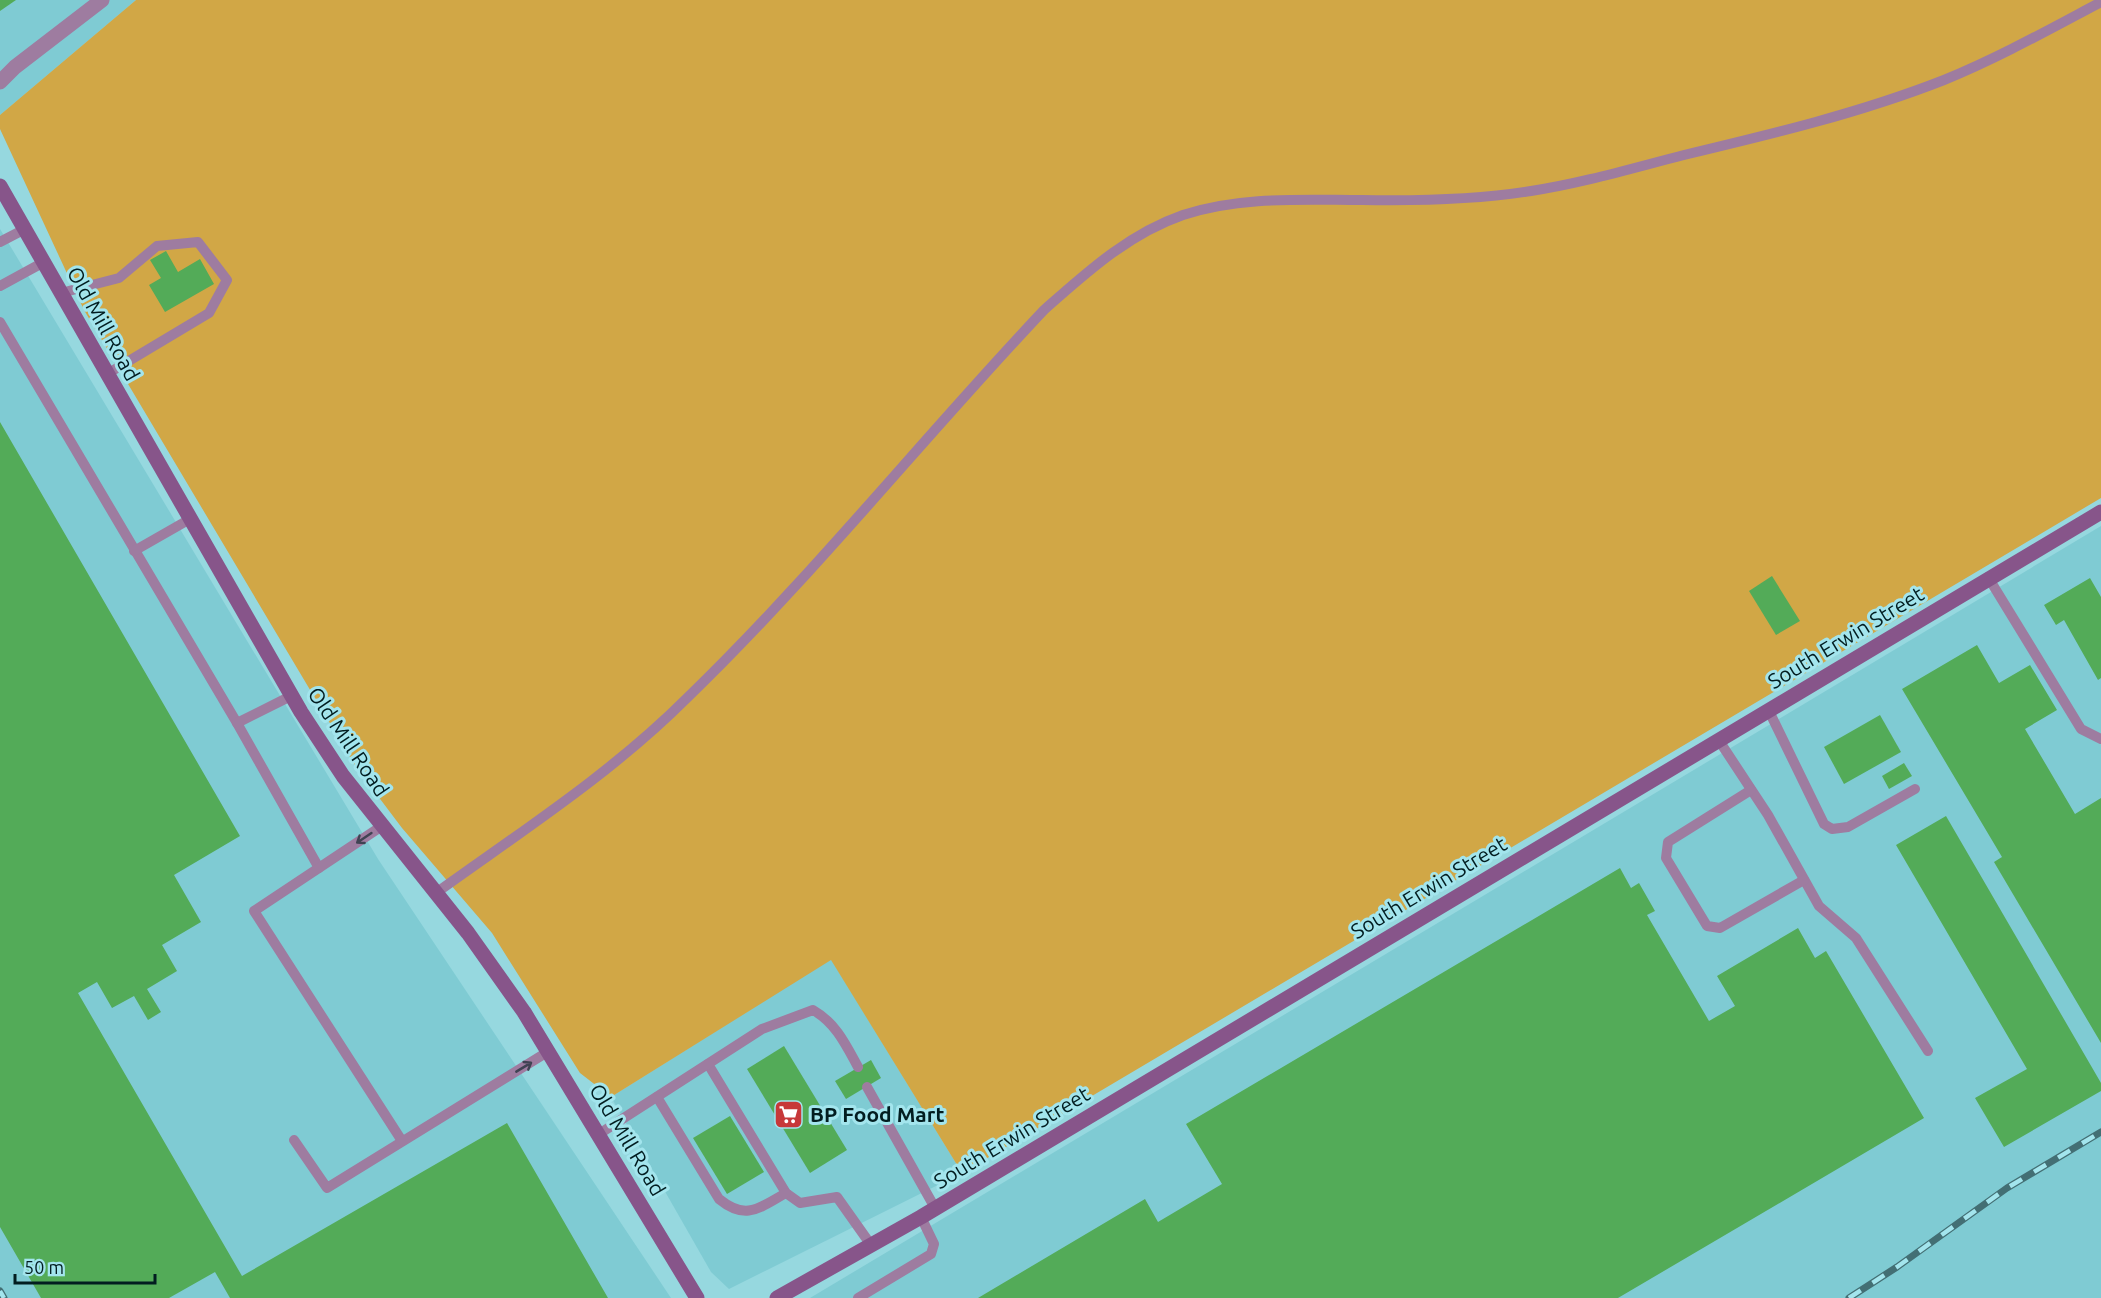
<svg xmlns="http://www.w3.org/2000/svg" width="2101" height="1298" viewBox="0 0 2101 1298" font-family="Ubuntu,sans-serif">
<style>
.built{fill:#7fcbd3}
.green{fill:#d1a746}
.building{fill:#53ab58}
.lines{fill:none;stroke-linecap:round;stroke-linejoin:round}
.lane{stroke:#9e7ca0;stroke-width:10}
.street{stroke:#9e7ca0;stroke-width:15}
.secondary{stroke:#87558a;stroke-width:15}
.rail-casing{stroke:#436f74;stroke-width:7}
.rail{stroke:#a3e5ed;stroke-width:4.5;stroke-dasharray:14;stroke-linecap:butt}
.oneway{stroke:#404353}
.labels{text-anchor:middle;stroke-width:6;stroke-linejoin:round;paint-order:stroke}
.street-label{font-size:21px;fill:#021d20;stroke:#a3e5ed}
.poi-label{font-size:21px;font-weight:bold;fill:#021d20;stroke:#a3e5ed;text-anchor:start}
</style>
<rect width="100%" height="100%" fill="#96d8df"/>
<g class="built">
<polygon points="0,0 136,0 0,115"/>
<polygon points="0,229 378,859 671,1298 0,1298"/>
<polygon points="2101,526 2101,1298 810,1298 1764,728"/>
<polygon points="831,959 962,1173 729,1289 711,1272 611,1097"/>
</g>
<polygon class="green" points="136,0 2101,0 2101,498 962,1173 831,960 611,1097 580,1073 492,933 402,828 356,767 84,310 0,129 0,115"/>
<g class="building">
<polygon points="0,0 16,0 0,11"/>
<polygon points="166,251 178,272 200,259 214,284 165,312 149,285 161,278 150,260"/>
<polygon points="0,422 240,836 174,875 201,922 162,945 177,971 147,989 161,1012 148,1020 134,996 112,1008 97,982 78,993 242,1276 507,1123 608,1298 230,1298 215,1272 169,1298 41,1298 0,1227"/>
<polygon points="1772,576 1800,621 1776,635 1749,591"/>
<polygon points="2090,578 2101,597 2101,678 2098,680 2064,620 2056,625 2044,605"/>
<polygon points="1977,645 1999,683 2030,665 2057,710 2025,729 2075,814 2101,798 2101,1043 1994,862 2002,857 1902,689"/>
<polygon points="1880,715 1901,752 1844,784 1824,747"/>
<polygon points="1904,763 1912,776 1889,789 1882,776"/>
<polygon points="1946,816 2101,1083 2101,1091 2004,1147 1975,1098 2027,1069 1896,845"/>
<polygon points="1620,868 1631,888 1639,883 1655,911 1647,915 1709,1021 1735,1006 1717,976 1798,928 1815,958 1826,951 1924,1118 1618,1298 978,1298 1145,1199 1158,1222 1222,1184 1186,1124"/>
<polygon points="784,1046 847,1150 810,1173 747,1069"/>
<polygon points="871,1060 881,1078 846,1099 835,1081"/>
<polygon points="730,1116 764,1172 727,1194 693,1138"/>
</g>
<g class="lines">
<g class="lane">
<polyline points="0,242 25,229"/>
<polyline points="0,286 44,262"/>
<polyline points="61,293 119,278 157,246 198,242 227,280 209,313 107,374"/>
<polyline points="0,322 237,723 319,868"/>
<polyline points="134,551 190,519"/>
<polyline points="1988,577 2081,729 2101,739"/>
<polyline points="1768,709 1824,824 1832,829 1848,827 1915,789"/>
<polyline points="237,723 291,696"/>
<polyline points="1718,739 1768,815 1819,906 1856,938 1928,1051"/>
<polyline points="1751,790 1668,842 1666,858 1707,926 1720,928 1804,880"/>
<polyline points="382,826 254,911 402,1141"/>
<path d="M436,893C522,831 612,773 687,698C813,576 923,438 1044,310C1086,273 1128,234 1183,215C1239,196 1303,200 1362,200C1418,201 1475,200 1531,191C1583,183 1633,168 1684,155C1772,134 1860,113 1944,80C1998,58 2050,29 2101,2"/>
<polyline points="708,1064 786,1193 800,1203 837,1197 871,1245"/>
<polyline points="867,1087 935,1208"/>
<path d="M657,1097L719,1199C746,1221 759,1208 786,1193"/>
<path d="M599,1134L762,1029L813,1010C836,1023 846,1045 858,1067"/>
<polyline points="294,1140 327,1188 549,1051"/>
<polyline points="858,1298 931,1254 934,1244 921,1217"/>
</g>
<polyline class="street" points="0,82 15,67 102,0"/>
<g class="secondary">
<polyline points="0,186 301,712 343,776 468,933 524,1012 697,1298"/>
<polyline points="777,1298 921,1217 2101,512"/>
</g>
<defs>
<g id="rail">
<polyline points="0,1291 4,1298"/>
<polyline points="1849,1298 1897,1267 2007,1188 2101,1132"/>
</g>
</defs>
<use href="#rail" class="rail-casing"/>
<use href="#rail" class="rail"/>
</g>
<defs><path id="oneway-shaft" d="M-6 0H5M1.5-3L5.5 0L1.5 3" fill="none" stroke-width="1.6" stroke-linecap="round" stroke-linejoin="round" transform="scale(1.5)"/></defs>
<g class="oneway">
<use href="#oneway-shaft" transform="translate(364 838) rotate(146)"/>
<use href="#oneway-shaft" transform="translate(524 1067) rotate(-31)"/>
</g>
<defs>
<symbol id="supermarket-square" viewBox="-11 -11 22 22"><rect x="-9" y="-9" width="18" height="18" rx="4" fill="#c73839" stroke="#a3e5ed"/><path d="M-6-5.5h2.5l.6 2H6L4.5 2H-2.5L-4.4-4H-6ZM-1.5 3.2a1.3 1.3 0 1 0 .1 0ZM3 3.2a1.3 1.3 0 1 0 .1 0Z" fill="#fff"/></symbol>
</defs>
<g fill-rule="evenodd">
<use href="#supermarket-square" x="772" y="1098" width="33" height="33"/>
</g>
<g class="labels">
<g class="street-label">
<text transform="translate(103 324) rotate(61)" y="7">Old Mill Road</text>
<text transform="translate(1846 638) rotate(-31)" y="7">South Erwin Street</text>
<text transform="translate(348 742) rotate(56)" y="7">Old Mill Road</text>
<text transform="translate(1429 888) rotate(-31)" y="7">South Erwin Street</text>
<text transform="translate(1012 1138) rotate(-31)" y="7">South Erwin Street</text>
<text transform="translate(627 1140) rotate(59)" y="7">Old Mill Road</text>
</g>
<g class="poi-label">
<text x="810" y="1122">BP Food Mart</text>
</g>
</g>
<path d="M15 1274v9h140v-9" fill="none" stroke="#021d20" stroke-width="3"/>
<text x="24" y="1274" font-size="18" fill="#021d20" stroke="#a3e5ed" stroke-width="4.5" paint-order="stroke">50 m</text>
</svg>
